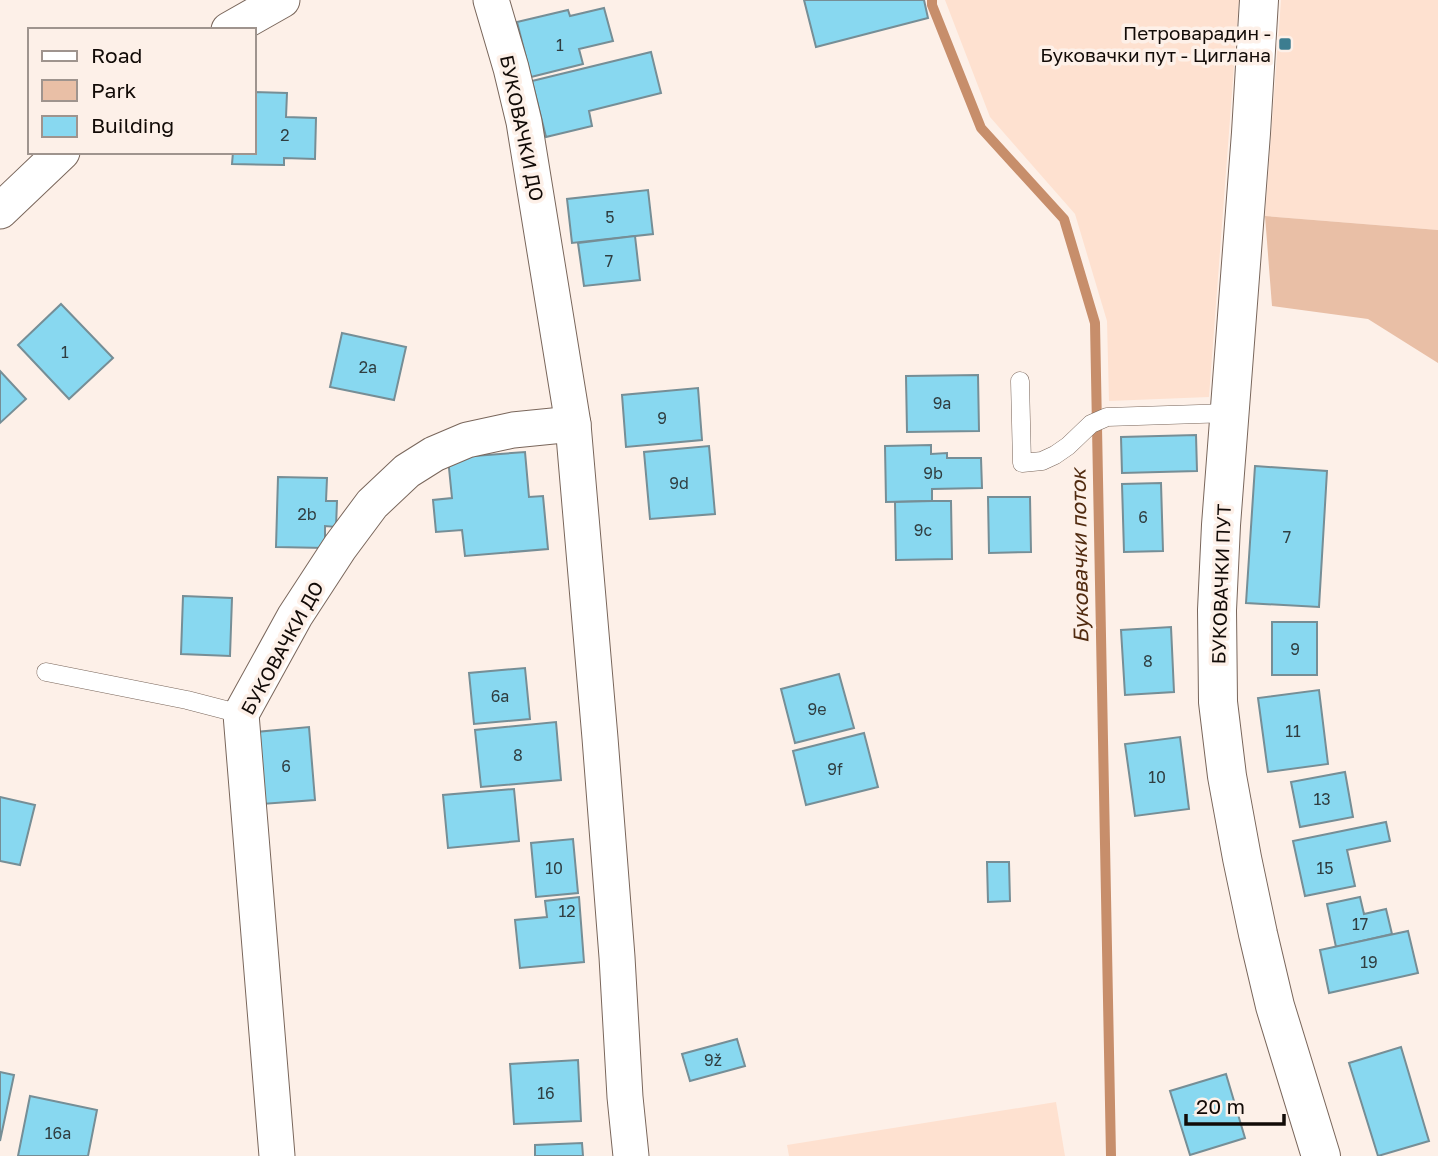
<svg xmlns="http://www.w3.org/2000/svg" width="1438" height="1156" viewBox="0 0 1438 1156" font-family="'Golos Text',sans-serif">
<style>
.built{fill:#fee1d0}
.green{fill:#e9bfa6}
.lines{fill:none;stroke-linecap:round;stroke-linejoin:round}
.stream{stroke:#c78e6b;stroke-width:10}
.building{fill:#88d8f0;stroke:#768e96;stroke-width:2}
.lane-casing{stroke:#79665b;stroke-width:19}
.street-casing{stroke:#79665b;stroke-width:37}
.secondary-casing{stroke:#79665b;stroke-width:40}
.lane{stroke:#fff;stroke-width:18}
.street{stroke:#fff;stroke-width:35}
.secondary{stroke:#fff;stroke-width:38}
.poi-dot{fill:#3c7d90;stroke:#fdf0e8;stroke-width:2.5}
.labels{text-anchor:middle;stroke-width:7;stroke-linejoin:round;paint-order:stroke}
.number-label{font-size:16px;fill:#303e41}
.poi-label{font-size:19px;fill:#120b07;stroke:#fdf0e8;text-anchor:end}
.street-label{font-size:19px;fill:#120b07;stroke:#fdf0e8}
.water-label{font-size:21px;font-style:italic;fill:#512b10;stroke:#fdf0e8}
</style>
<rect width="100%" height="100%" fill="#fdf0e8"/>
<g class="built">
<polygon points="945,0 1239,0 1209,397 1109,401 1107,321 1075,214 990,117"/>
<polygon points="1281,0 1438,0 1438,230 1265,216"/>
<polygon points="1056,1102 1065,1156 789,1156 787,1145"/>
</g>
<polygon class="green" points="1265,216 1438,230 1438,363 1368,319 1272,306"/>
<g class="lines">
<polyline class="stream" points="932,0 932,5 981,128 1064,219 1095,323 1111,1156"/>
</g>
<g class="building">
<polygon points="804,0 924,0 928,18 816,47"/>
<polygon points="604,8 613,41 579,49 583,64 531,77 517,22 568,10 570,16"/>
<polygon points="651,52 661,93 589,111 592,126 546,137 532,81"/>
<polygon points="254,92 287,93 286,117 316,118 315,159 284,158 284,165 232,164 233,152 254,152"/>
<polygon points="648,190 653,234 572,243 567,199"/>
<polygon points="635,236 640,280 584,286 578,243"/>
<polygon points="61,304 113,358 69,399 18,345"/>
<polygon points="342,333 406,347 394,400 330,387"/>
<polygon points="0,371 26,399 0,423"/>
<polygon points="978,375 979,431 907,432 906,376"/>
<polygon points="698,388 702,440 626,447 622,395"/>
<polygon points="1196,435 1197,471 1122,473 1121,437"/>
<polygon points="931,445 931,454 947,453 947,458 981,458 982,488 932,489 932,501 886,502 885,446"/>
<polygon points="709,446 715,514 650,519 644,452"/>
<polygon points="525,452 529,497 543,496 548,549 465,556 462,530 436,532 433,500 452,498 448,458"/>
<polygon points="1255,466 1327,471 1319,607 1246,603"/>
<polygon points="278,477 327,478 326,501 337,501 336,527 325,526 325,548 276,547"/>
<polygon points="1161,483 1163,551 1124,552 1122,484"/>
<polygon points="988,497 1030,497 1031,552 989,553"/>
<polygon points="932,501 951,501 952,559 896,560 895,502"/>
<polygon points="183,596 232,598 230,656 181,654"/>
<rect x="1272" y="622" width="45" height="53"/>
<polygon points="1171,627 1174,692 1125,695 1121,630"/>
<polygon points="525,668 530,719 474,724 469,673"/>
<polygon points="839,674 854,728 795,743 781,689"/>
<polygon points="1319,690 1328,764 1268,772 1258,698"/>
<polygon points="556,722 561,780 481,787 475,730"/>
<polygon points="309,727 315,800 262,804 256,732"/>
<polygon points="864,733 878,787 806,805 793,751"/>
<polygon points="1180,737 1189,809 1135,816 1125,744"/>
<polygon points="1345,772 1353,817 1300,827 1291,782"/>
<polygon points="514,789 519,841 448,848 443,795"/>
<polygon points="0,797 35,805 20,865 0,861"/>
<polygon points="1386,822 1390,841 1347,850 1355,886 1305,896 1293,841"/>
<polygon points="573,839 578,893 536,897 531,843"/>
<polygon points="987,862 1009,862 1010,901 988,902"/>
<polygon points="579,897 584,962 520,968 515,920 547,917 545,901"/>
<polygon points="1360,897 1364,914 1386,909 1392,934 1336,947 1327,904"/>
<polygon points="1408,931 1418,973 1329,993 1320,950"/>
<polygon points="737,1039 745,1066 690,1081 682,1054"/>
<polygon points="1401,1047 1429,1141 1378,1156 1349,1063"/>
<polygon points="578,1060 581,1121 514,1124 510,1064"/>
<polygon points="0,1072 14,1075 0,1141"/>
<polygon points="1226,1074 1245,1138 1190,1155 1170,1091"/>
<polygon points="30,1096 97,1110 88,1156 18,1156"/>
<polygon points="582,1143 583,1156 535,1156 535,1145"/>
</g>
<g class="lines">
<defs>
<g id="lane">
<polyline points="1020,381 1022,463 1042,461 1055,455 1068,446 1091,424 1107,417 1230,413"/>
<polyline points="46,672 187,700 241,714"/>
</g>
<g id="street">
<polyline points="491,0 511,68 524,122 573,424 600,738 617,957 625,1097 631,1156"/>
<polyline points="229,30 282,0"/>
<polyline points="0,211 62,152"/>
<polyline points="277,1156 241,714 295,616 340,547 372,504 407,471 434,454 467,440 513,430 573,424"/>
</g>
<polyline id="secondary" points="1259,0 1251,133 1221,525 1217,610 1218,702 1227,776 1242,858 1258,934 1275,1006 1321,1156"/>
</defs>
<use href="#lane" class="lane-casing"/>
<use href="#street" class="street-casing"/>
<use href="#secondary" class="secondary-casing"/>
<use href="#lane" class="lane"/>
<use href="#street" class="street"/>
<use href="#secondary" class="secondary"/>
</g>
<rect class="poi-dot" x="1278" y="37" width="14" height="14" rx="3.5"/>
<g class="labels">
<g class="number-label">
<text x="560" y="51">1</text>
<text x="285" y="141">2</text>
<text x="610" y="223">5</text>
<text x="609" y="267">7</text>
<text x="65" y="358">1</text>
<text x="368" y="373">2a</text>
<text x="942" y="409">9a</text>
<text x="662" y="424">9</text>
<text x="933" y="479">9b</text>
<text x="679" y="489">9d</text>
<text x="307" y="520">2b</text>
<text x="1143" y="523">6</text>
<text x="923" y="536">9c</text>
<text x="1287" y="543">7</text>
<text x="1295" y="655">9</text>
<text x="1148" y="667">8</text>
<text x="500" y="702">6a</text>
<text x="817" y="715">9e</text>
<text x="1293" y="737">11</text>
<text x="518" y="761">8</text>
<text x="286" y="772">6</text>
<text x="835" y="775">9f</text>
<text x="1157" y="783">10</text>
<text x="1322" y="805">13</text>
<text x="554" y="874">10</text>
<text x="1325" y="874">15</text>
<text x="567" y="917">12</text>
<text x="1360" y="930">17</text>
<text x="1369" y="968">19</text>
<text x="713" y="1066">9ž</text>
<text x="546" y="1099">16</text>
<text x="58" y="1139">16a</text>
</g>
<g class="poi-label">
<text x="1271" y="40">Петроварадин -<tspan x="1271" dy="22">Буковачки пут - Циглана</tspan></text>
</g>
<g class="street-label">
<text transform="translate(522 128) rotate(78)" y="7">БУКОВАЧКИ ДО</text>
<text transform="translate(1221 584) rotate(-88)" y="7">БУКОВАЧКИ ПУТ</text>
<text transform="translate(282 648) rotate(-61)" y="7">БУКОВАЧКИ ДО</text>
</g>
<g class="water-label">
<text transform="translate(1080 556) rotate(-91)" y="7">Буковачки поток</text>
</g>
</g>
<rect x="28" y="28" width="228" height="126" fill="#fdf0e8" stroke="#9f948e" stroke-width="2"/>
<rect x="42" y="51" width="35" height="10" fill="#ffffff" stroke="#9f948e" stroke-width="2"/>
<text x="91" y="63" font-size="21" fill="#120b07">Road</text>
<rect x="42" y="80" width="35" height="21" fill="#e9bfa6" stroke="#9f948e" stroke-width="2"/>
<text x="91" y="98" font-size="21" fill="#120b07">Park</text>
<rect x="42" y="116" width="35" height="21" fill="#88d8f0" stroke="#9f948e" stroke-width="2"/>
<text x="91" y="133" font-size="21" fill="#120b07">Building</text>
<path d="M1186 1114v10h98v-10" fill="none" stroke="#120b07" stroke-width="3.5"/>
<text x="1196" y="1114" font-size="21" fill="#120b07" stroke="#fdf0e8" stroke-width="5" paint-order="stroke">20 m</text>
</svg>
